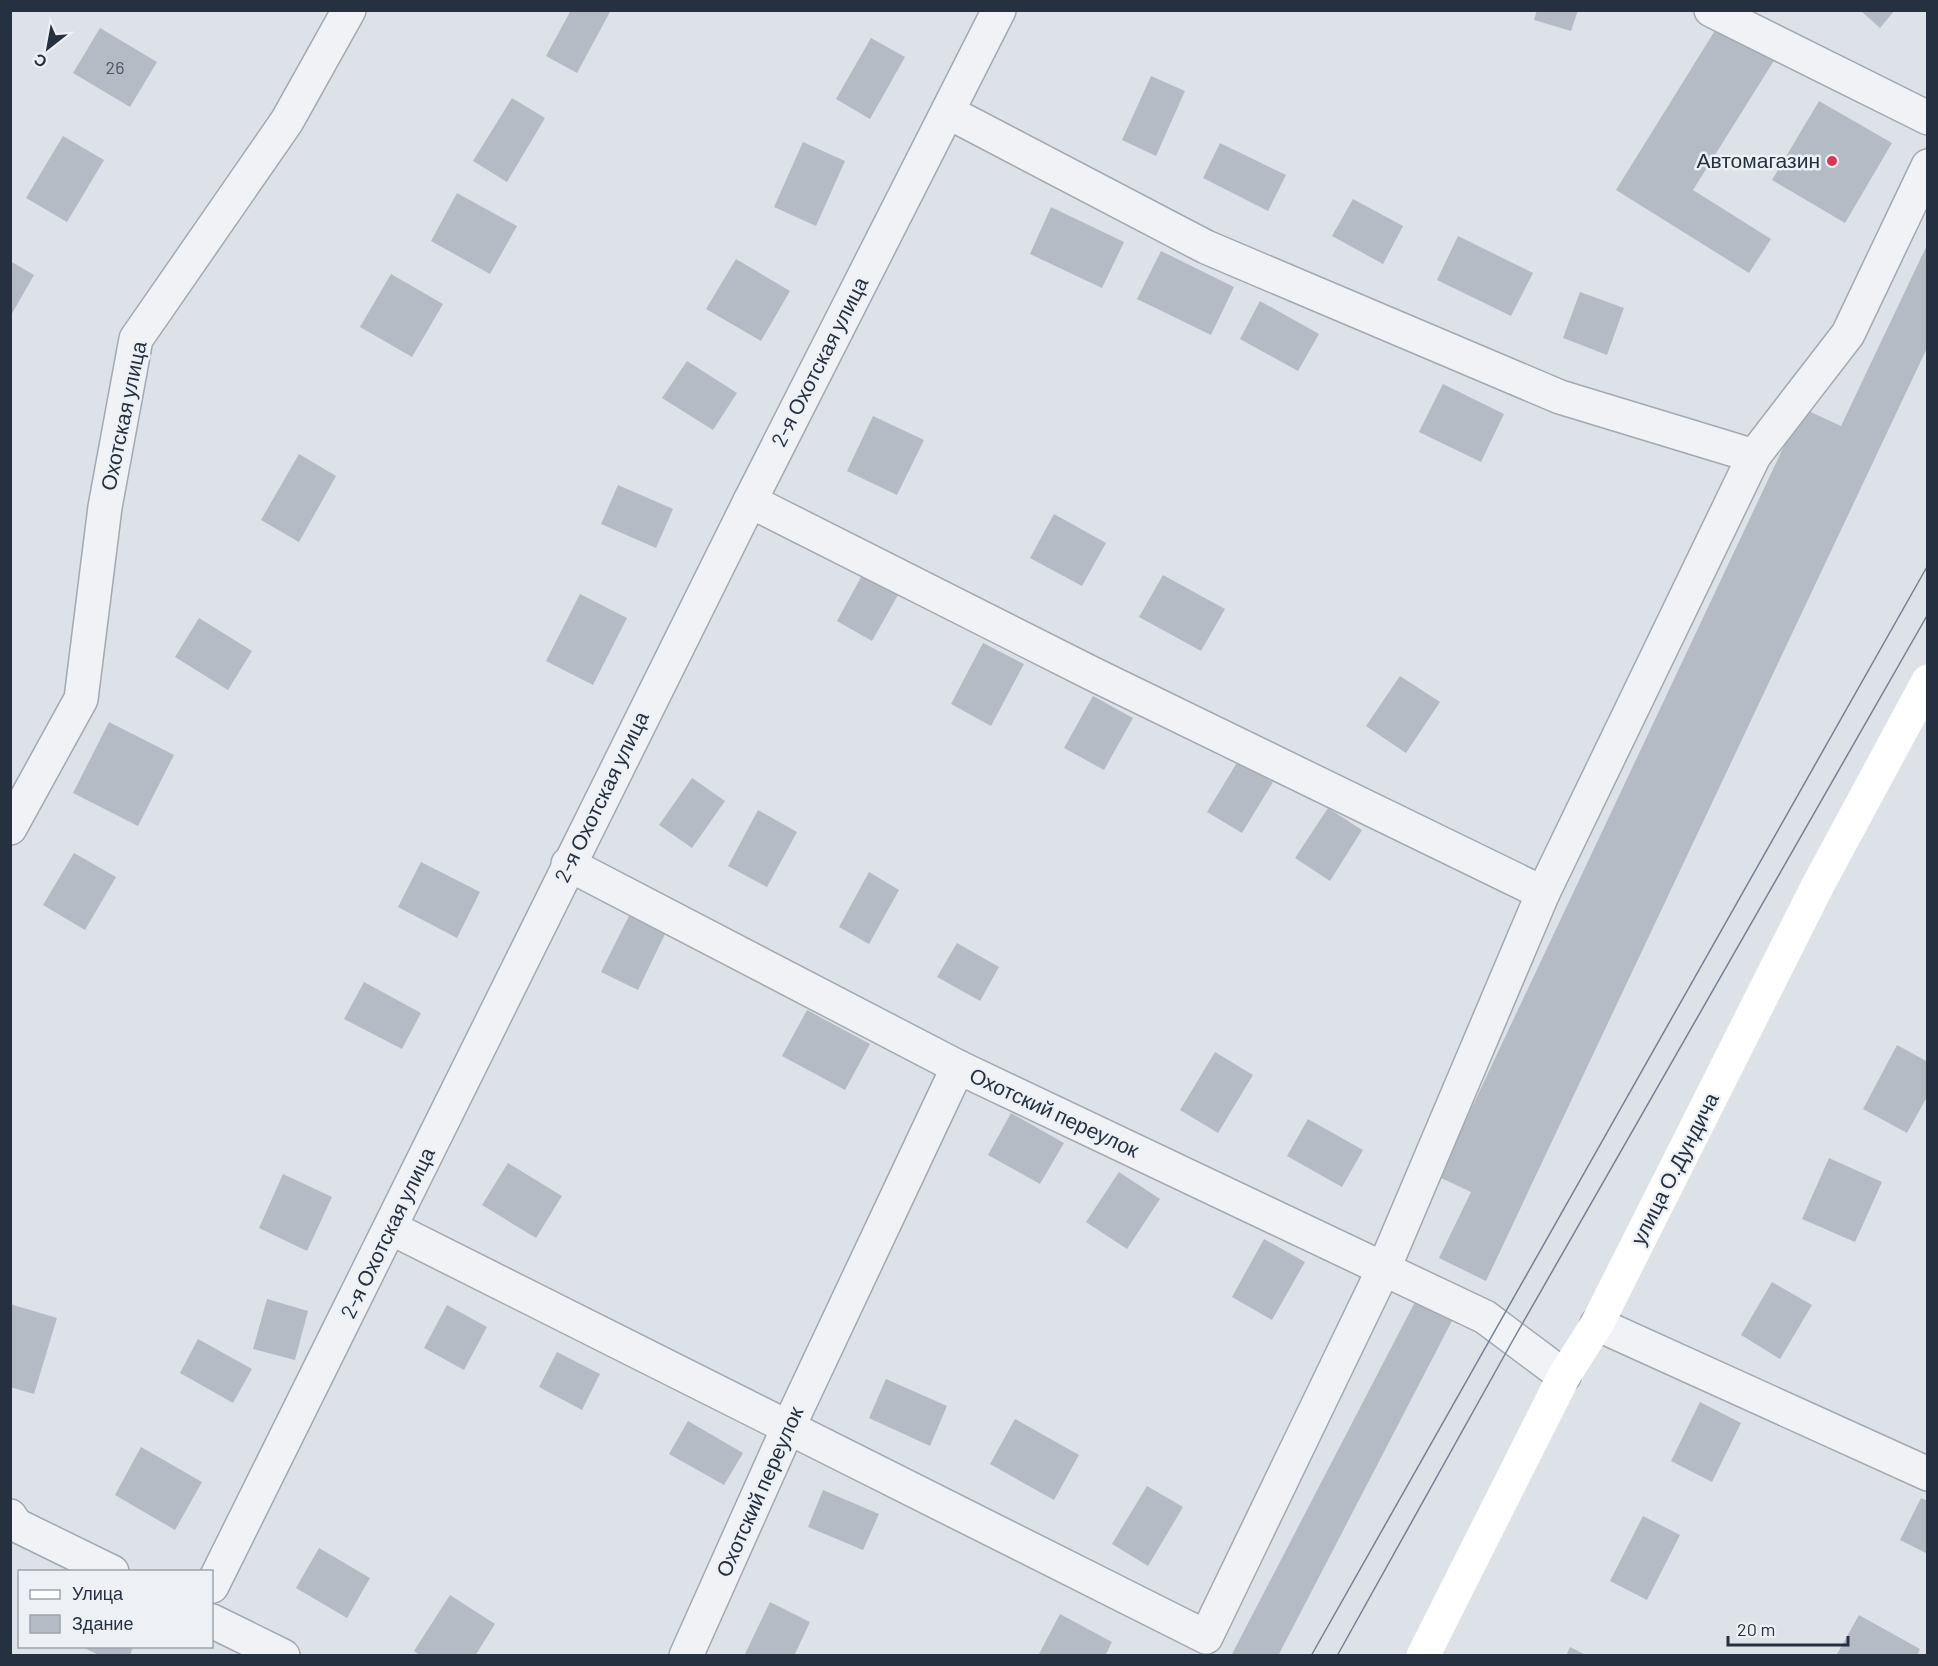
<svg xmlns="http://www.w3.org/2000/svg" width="1938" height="1666" viewBox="0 0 1938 1666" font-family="Barlow,sans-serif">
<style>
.building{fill:#b4bbc5}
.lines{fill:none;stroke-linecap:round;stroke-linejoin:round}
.minor-casing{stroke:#a2a9b2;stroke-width:36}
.minor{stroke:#f0f2f6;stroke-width:33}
.secondary{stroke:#fff;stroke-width:33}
.tram{stroke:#758193;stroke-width:1.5}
.poi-dot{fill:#d83753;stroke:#edf1f6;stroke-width:2}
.labels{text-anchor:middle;stroke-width:5;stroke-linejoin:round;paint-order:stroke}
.number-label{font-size:18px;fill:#495361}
.poi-label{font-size:21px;fill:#253040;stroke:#edf1f6;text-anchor:end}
.street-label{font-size:21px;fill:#253040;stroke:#edf1f6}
</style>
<rect width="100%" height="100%" fill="#dde2e8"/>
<g class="building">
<polygon points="571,10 611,10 577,73 546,56"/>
<polygon points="1537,10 1578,10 1571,31 1534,20"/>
<polygon points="1860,10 1895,10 1880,28"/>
<polygon points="1719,24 1775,59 1693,190 1771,239 1749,273 1616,190"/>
<polygon points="100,28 157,62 130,107 73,73"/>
<polygon points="871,38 905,57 870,119 836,99"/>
<polygon points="1151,76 1185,91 1156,156 1122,140"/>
<polygon points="512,98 545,118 507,182 473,161"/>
<polygon points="1819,101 1892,143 1845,223 1772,180"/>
<polygon points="63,136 104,160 67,222 26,198"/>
<polygon points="803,142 845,161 816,226 774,207"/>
<polygon points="1220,143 1286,175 1268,211 1203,178"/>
<polygon points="457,193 517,226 490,274 431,241"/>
<polygon points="1353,199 1403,226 1383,264 1332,236"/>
<polygon points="1051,207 1124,242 1102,288 1030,254"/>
<polygon points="1458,236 1533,273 1511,316 1437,280"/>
<polygon points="1928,243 1928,346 1486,1281 1439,1258 1471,1192 1439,1177 1802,408 1841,426"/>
<polygon points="1161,251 1234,287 1211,335 1137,299"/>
<polygon points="736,259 790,291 761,341 706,309"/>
<polygon points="10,261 34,275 10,317"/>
<polygon points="391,274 443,304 412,357 360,327"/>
<polygon points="1580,292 1624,308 1607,355 1563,338"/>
<polygon points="1260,301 1319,334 1298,371 1240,339"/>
<polygon points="687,361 737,393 713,430 662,398"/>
<polygon points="1443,384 1504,414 1481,462 1419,432"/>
<polygon points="873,416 924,440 897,495 847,471"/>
<polygon points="299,454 336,476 299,542 261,520"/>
<polygon points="618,485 673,509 656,548 601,524"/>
<polygon points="1054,514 1106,543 1082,586 1030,558"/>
<polygon points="866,568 902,588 872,641 837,621"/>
<polygon points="1163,575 1225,609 1201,651 1139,617"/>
<polygon points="580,594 627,618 593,685 546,661"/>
<polygon points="199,618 252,651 228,690 175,657"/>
<polygon points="983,643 1024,664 991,726 951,704"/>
<polygon points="1400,676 1440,702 1406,753 1366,726"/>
<polygon points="1093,696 1133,718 1104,770 1064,748"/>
<polygon points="109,722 174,755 138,826 73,793"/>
<polygon points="1238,761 1273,782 1242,833 1207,812"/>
<polygon points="692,778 725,801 692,848 659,825"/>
<polygon points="1328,808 1362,830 1330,881 1295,858"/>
<polygon points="758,810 797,832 767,887 728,866"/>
<polygon points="74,853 116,877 85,930 43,905"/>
<polygon points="421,862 480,892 457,938 398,907"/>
<polygon points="869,872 899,890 869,944 839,927"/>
<polygon points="629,916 665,934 638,990 601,972"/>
<polygon points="957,943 999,967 980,1001 937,977"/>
<polygon points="364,982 421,1013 402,1049 344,1019"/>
<polygon points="807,1010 870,1044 845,1090 782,1056"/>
<polygon points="1897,1045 1928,1062 1928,1095 1907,1133 1863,1109"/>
<polygon points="1215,1052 1253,1075 1218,1133 1180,1110"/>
<polygon points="1011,1113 1064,1143 1040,1184 988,1155"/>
<polygon points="1308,1119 1363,1150 1342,1187 1287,1156"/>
<polygon points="1829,1158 1882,1182 1855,1242 1802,1219"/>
<polygon points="508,1163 562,1196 536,1238 482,1205"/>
<polygon points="1119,1172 1160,1199 1127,1249 1086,1222"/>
<polygon points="283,1174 332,1197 307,1251 259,1228"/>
<polygon points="1264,1239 1305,1262 1272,1320 1232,1297"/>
<polygon points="1772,1282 1812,1305 1780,1359 1741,1335"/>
<polygon points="1417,1298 1454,1317 1278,1656 1231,1656"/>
<polygon points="267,1299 308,1311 295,1360 253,1349"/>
<polygon points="10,1304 57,1318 34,1394 10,1387"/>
<polygon points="447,1305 487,1327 464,1370 424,1348"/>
<polygon points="198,1339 252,1369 233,1403 180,1373"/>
<polygon points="557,1352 600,1374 582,1410 539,1387"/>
<polygon points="886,1379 947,1406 930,1446 869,1418"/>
<polygon points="1700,1402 1741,1423 1712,1482 1671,1461"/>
<polygon points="1015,1419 1079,1455 1054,1500 990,1464"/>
<polygon points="688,1421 743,1453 724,1485 669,1454"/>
<polygon points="141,1447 202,1482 175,1530 115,1495"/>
<polygon points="1147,1486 1183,1507 1148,1566 1112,1544"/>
<polygon points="823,1490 879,1514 863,1550 808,1527"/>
<polygon points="1921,1498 1928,1501 1928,1554 1900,1540"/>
<polygon points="1643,1516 1680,1535 1647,1600 1610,1581"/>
<polygon points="319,1548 370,1578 347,1618 296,1588"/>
<polygon points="450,1595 495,1624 475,1656 421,1656 414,1651"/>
<polygon points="770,1602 810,1622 794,1656 744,1656"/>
<polygon points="1060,1614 1112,1642 1105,1656 1039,1654"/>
<polygon points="1859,1615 1920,1649 1917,1656 1836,1656"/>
<polygon points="80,1646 133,1646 130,1656 101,1656"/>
<polygon points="1570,1647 1588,1656 1566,1656"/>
</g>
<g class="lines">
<defs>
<g id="minor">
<polyline points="1711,10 1928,118"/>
<polyline points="948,112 1206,247 1560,397 1754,456 1543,893"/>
<polyline points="1754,456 1848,334 1928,166"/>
<polyline points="10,828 81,699 105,507 136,339 287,121 349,10"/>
<polyline points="568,864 958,1067"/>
<polyline points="391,1228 1206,1637 1384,1268 1543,893 1091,673 750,501"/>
<polyline points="1597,1324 1928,1474"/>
<polyline points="10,1516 16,1525 112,1572"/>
<polyline points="212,1586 750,501 999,10"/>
<polyline points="212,1621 283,1656"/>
<polyline points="686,1656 788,1428 958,1067 1485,1317 1564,1376"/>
</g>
</defs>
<use href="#minor" class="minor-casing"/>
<use href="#minor" class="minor"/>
<polyline class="secondary" points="1423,1656 1564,1376 1597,1324 1818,885 1928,681"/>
<g class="tram">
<polyline points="1311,1656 1928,565"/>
<polyline points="1337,1656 1513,1340 1928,614"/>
</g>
</g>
<circle class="poi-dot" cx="1832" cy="161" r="6"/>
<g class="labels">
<g class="number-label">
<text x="115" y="74">26</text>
</g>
<g class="poi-label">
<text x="1820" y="168">Автомагазин</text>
</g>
<g class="street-label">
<text transform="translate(820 362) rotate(-63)" y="7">2-я Охотская улица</text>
<text transform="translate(124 416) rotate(-78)" y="7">Охотская улица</text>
<text transform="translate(602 797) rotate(-64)" y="7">2-я Охотская улица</text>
<text transform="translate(1054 1113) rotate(25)" y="7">Охотский переулок</text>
<text transform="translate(1675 1169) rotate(-63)" y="7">улица О.Дундича</text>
<text transform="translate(388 1233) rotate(-64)" y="7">2-я Охотская улица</text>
<text transform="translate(760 1492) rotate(-66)" y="7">Охотский переулок</text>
</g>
</g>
<rect width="1938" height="1666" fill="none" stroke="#253040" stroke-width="24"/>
<rect x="18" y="1570" width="195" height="78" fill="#edf1f6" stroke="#9da4ad" stroke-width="1.5"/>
<rect x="30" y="1590" width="30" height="9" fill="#ffffff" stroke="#9da4ad" stroke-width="1.5"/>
<text x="72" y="1600" font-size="18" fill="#253040">Улица</text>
<rect x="30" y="1615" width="30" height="18" fill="#b4bbc5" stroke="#9da4ad" stroke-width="1.5"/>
<text x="72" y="1630" font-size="18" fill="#253040">Здание</text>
<g transform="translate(48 48) rotate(211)" stroke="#edf1f6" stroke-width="4.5" paint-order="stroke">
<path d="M0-4.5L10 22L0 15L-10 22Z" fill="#253040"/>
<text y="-9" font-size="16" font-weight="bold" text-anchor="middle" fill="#253040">С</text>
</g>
<path d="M1728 1636v9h120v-9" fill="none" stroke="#253040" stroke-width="3"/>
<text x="1737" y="1636" font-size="18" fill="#253040" stroke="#edf1f6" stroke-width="4.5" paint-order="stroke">20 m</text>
</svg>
